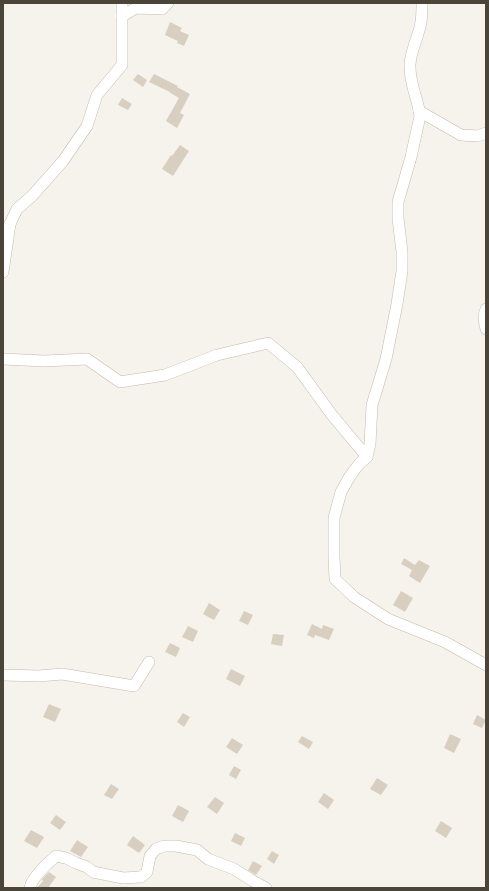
<svg xmlns="http://www.w3.org/2000/svg" width="489" height="891" viewBox="0 0 489 891" font-family="Rubik,sans-serif">
<style>
.building{fill:#d8cfc1}
.lines{fill:none;stroke-linecap:round;stroke-linejoin:round}
.minor-casing{stroke:#c2bbae;stroke-width:12}
.minor{stroke:#fff;stroke-width:11}
</style>
<rect width="100%" height="100%" fill="#f6f3ec"/>
<g class="building">
<polygon points="170,22 182,28 180,31 189,35 184,46 177,43 178,41 165,35"/>
<polygon points="138,74 147,80 143,87 133,80"/>
<polygon points="154,74 178,86 177,87 190,94 180,113 184,115 177,128 166,121 179,98 169,92 170,92 149,82"/>
<polygon points="122,98 132,104 128,110 118,105"/>
<polygon points="180,145 189,151 173,176 162,169 171,155 172,156"/>
<polygon points="404,558 415,565 419,560 430,566 420,583 409,576 412,570 401,564"/>
<polygon points="401,591 413,598 405,612 393,605"/>
<polygon points="209,603 220,610 214,620 203,614"/>
<polygon points="244,611 253,615 248,625 239,621"/>
<polygon points="312,624 322,629 323,625 334,629 329,640 315,635 314,638 307,635"/>
<polygon points="188,626 198,631 193,642 182,637"/>
<polygon points="273,634 284,635 282,646 271,644"/>
<polygon points="170,643 180,648 176,657 165,652"/>
<polygon points="231,669 245,676 240,686 226,679"/>
<polygon points="49,704 61,709 55,722 43,717"/>
<polygon points="183,713 190,717 184,727 177,722"/>
<polygon points="477,715 486,720 482,728 473,724"/>
<polygon points="450,734 461,739 454,753 444,748"/>
<polygon points="302,736 313,742 309,749 298,742"/>
<polygon points="232,738 243,745 237,754 226,747"/>
<polygon points="234,766 241,770 236,779 229,775"/>
<polygon points="377,778 388,785 381,795 370,789"/>
<polygon points="111,784 119,789 112,799 104,795"/>
<polygon points="324,793 334,800 328,809 318,802"/>
<polygon points="215,797 224,803 217,814 207,807"/>
<polygon points="178,805 189,811 183,822 172,816"/>
<polygon points="56,815 66,822 60,830 50,823"/>
<polygon points="441,821 452,828 446,838 435,831"/>
<polygon points="31,830 44,837 37,848 24,841"/>
<polygon points="235,833 245,838 241,846 231,841"/>
<polygon points="133,836 145,845 139,853 127,845"/>
<polygon points="77,840 88,847 81,857 70,851"/>
<polygon points="272,851 279,855 274,864 267,859"/>
<polygon points="253,861 262,866 256,875 248,870"/>
<polygon points="49,872 56,877 48,888 37,888 43,881 42,880 42,879"/>
</g>
<g class="lines">
<defs>
<g id="minor">
<path d="M422,3C422,9 422,16 421,22C419,36 411,49 410,64C409,84 418,98 420,116L411,157L398,202V218L402,252V271L397,304L386,359L372,405L370,444L367,457L359,464L350,476L341,492L334,518V557L335,579L354,597L388,619L445,642L486,665"/>
<polyline points="122,16 136,8 162,9 168,3"/>
<polyline points="419,111 461,135 478,136 486,133"/>
<polyline points="3,232 10,224 17,209 32,196 63,161 87,126 97,95 122,65 122,3"/>
<polyline points="3,272 10,224"/>
<path d="M486,309C483,316 484,321 486,329"/>
<polyline points="3,359 44,361 87,359 120,382 165,375 217,355 268,343 297,367 332,415 367,457"/>
<polyline points="3,675 39,676 62,674 134,686 149,662"/>
<path d="M30,888C32,877 48,863 56,856L66,858L76,863L87,867L93,872L123,878L141,877L147,872L150,856L156,849L164,846H176L197,850L208,859L234,869L253,881L266,888"/>
</g>
</defs>
<use href="#minor" class="minor-casing"/>
<use href="#minor" class="minor"/>
</g>
<rect width="489" height="891" fill="none" stroke="#4b4439" stroke-width="8"/>
</svg>
